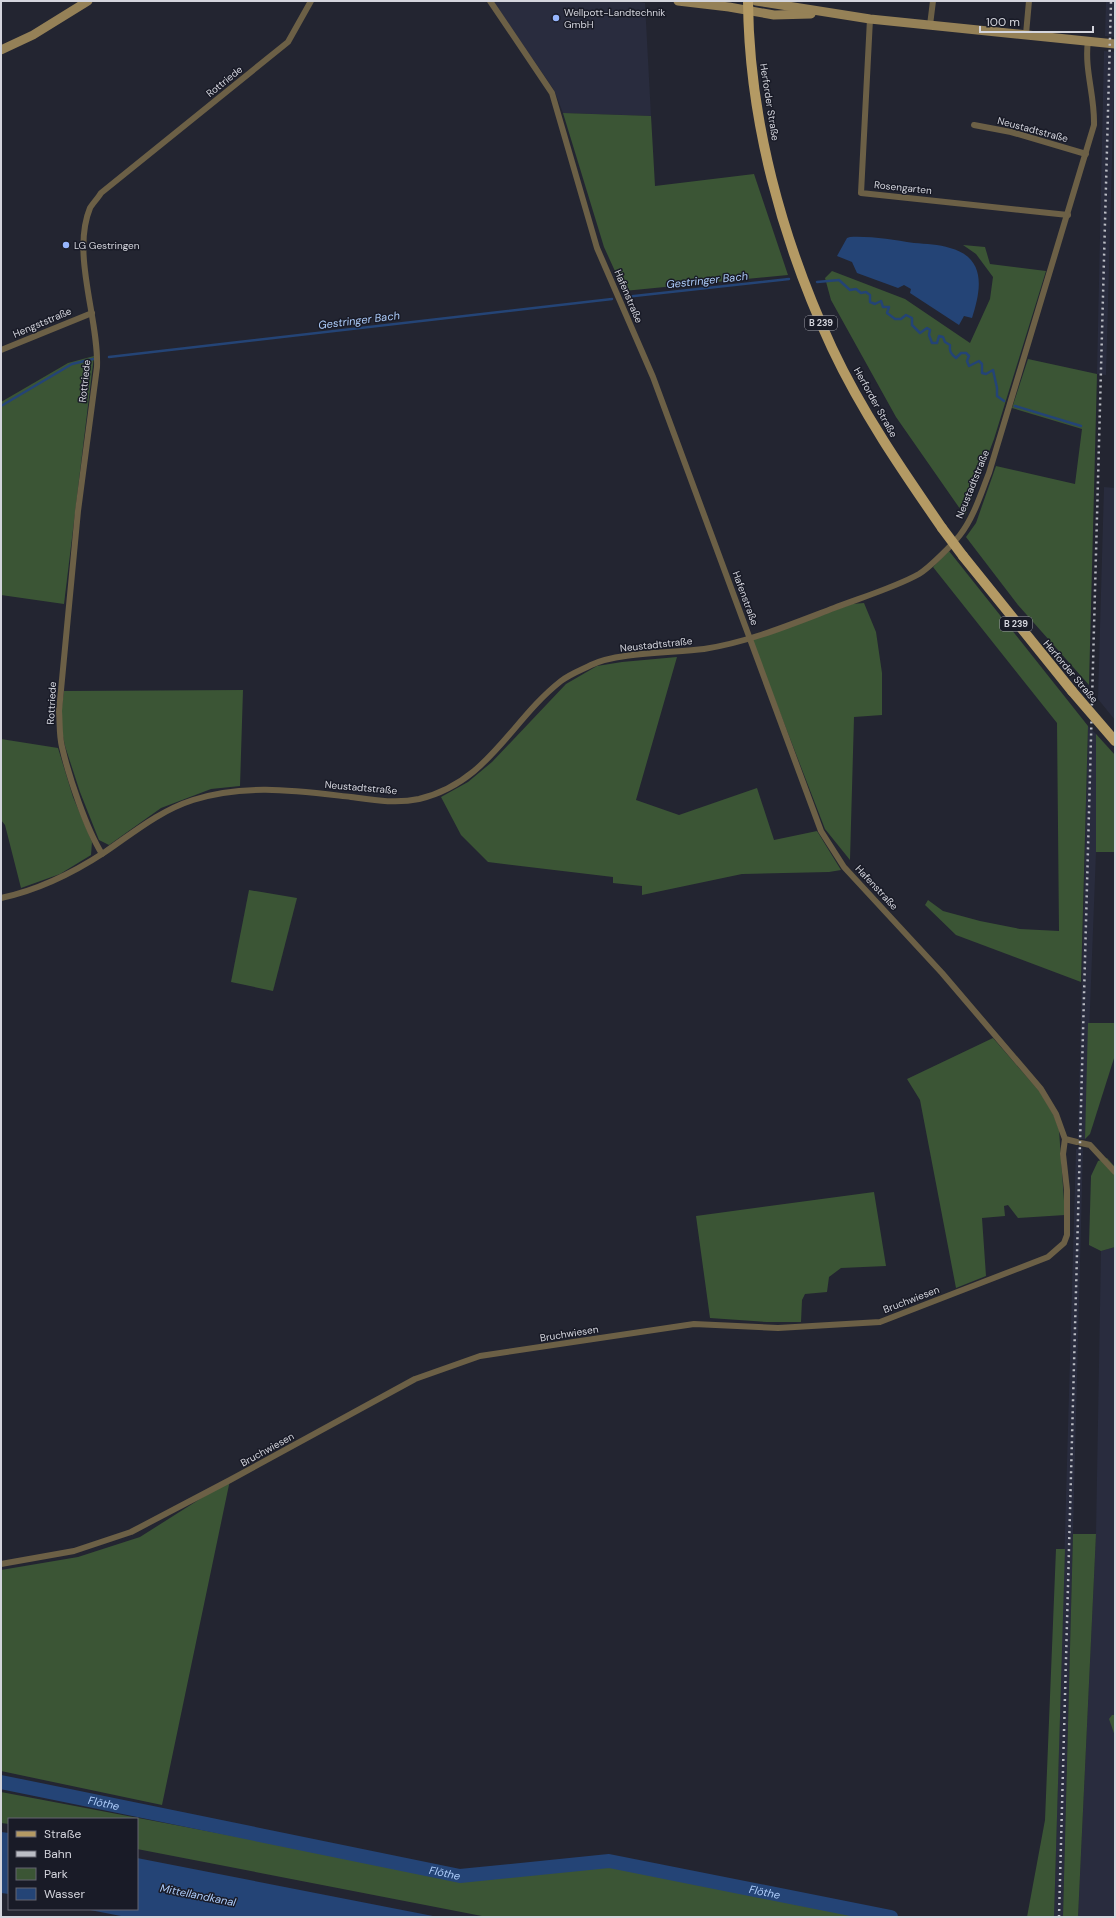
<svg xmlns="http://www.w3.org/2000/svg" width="1116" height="1918" viewBox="0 0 1116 1918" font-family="'DM Sans',sans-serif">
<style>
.built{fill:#292c3e}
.green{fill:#3b5535}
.water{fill:#244476}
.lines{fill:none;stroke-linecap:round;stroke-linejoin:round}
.stream{stroke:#244476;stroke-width:2.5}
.river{stroke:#244476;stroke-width:14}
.street{stroke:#6c6046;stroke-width:6}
.secondary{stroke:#958157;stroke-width:9}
.primary{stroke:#b49a64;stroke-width:10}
.rail{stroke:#bbbdc5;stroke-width:2.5;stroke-dasharray:2 4;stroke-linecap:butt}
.primary-bridge{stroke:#b49a64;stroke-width:10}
.poi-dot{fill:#97b6fd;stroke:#191b27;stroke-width:1.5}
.labels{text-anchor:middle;stroke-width:3;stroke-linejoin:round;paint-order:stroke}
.shield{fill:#191b27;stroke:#9c9da6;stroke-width:1}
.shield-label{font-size:9px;font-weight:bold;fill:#d4d5dd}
.poi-label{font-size:10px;fill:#d4d5dd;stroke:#191b27;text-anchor:start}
.street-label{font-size:10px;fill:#d4d5dd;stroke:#191b27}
.water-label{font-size:11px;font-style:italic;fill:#adccfa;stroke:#191b27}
</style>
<rect width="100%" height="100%" fill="#232531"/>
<g class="built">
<polygon points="493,1 633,1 645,3 651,116 563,113 554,90"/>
<polygon points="1106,1 1115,1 1115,37 1105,36"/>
<polygon points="1104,51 1115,52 1106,375 1097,374"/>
<polygon points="1104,487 1115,488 1115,720 1098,699"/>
<polygon points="1088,726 1096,734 1096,852 1085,1139 1078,1139"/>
<polygon points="1083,1148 1063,1917 1054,1917 1076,1149"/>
<polygon points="1115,1247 1115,1917 1078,1917 1096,1534 1101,1251"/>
</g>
<g class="green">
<polygon points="563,113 651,116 655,186 754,174 788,275 624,291 604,247"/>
<polygon points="963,245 985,247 990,264 1046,271 994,439 965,516 896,417 831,300 825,278 832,271 905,299 970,343 990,299 993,277 976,254"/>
<polygon points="94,356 64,604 1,595 1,402 68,363"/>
<polygon points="1028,359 1097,374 1089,685 1018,605 966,537 976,523 996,466 1075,484 1082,429 1012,408"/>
<polygon points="949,551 1088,726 1081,982 956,935 925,905 928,900 943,911 980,921 1020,929 1059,931 1057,723 933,567"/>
<polygon points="864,603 876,632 882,673 882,715 854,717 850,860 825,829 752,640 852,604"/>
<polygon points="677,657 636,800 679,815 757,788 774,840 817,831 841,870 829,872 742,874 642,895 642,886 613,883 613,877 488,862 461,835 441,797 468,782 492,762 566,684 597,666 622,662"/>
<polygon points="243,690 240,786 211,789 161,808 109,845 99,840 80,792 65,746 60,722 64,691"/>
<polygon points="1096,734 1115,755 1115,852 1096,852"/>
<polygon points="1,739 58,748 73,797 92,842 91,855 60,874 21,888 5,825 1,820"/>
<polygon points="249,890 297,898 273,991 231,982"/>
<polygon points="1088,1023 1115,1023 1115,1055 1090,1134 1085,1139"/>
<polygon points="993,1038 1040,1092 1054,1116 1059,1130 1065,1215 1018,1218 1008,1205 1004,1206 1005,1216 982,1218 986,1276 956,1288 920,1100 907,1079"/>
<polygon points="1107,1158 1115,1167 1115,1247 1101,1251 1089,1245 1091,1176 1098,1161"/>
<polygon points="874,1192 886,1266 841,1268 829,1277 827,1292 805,1294 802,1300 801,1322 767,1322 710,1318 696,1216"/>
<polygon points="230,1480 162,1805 1,1771 1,1570 78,1557 140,1537"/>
<polygon points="1073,1534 1096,1534 1078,1917 1063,1917"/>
<polygon points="1056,1549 1065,1549 1054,1917 1027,1917 1045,1820"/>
<polygon points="1112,1715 1115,1715 1115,1736 1109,1719"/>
<polygon points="1,1792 460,1879 609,1864 878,1917 487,1917 137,1849 137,1819 9,1819 9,1824 1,1823"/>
</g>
<g class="water">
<path d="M850,237C872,236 893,240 914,243C926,244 939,244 950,248C987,258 981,290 972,318L964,316L959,325L910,293L911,289L904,285L898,288L857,273L852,262L837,256L847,238Z"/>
<polygon points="1,1832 9,1833 9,1894 1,1893"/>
<polygon points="137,1858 438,1917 126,1917 85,1909 137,1909"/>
</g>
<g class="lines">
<g class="stream">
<path d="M817,282L839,280L850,290L856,289L861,293L866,292L870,295V302L875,304L881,301L883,307H889L887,313L895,319H901L906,315L912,318V325L920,333L927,328L930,330L929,335L932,343H937L939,336L943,337L945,342L950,345C949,351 951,354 956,358L961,353H966L969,356L967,361L969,366L979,361L982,364V373L986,374L993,370L997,388V396L1004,401"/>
<polyline points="625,297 789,279"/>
<polyline points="109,357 612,299"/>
<polyline points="1,406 72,364 93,359"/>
<polyline points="1015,406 1081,426"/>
</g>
<path class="river" id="s1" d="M1,1782L460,1876L609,1861L891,1917"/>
<g class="street">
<polyline points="490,1 552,93 597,248 653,377 821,831 844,867 942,973 1041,1089 1056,1114 1065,1139 1077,1142"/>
<polyline points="870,19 861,193 1068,215"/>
<polyline points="930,25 933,1"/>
<polyline points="1026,34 1029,1"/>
<polyline points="974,125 1011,132 1086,154"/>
<polyline points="1,350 92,313"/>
<path d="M102,854C86,828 69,777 62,747C59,735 60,723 59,711L78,511L97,367C99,319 71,254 90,208C93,203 98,198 101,193L288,42L311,1"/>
<path d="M1,898C39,890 73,873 105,852C133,833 159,811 193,800C245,783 298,791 351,797C373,800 396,804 419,799C489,782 510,721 561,681C570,674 581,670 591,665C616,652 674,653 704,649C749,642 792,624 834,608C860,598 896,587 919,574C929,568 953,544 960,535C974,517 981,493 989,473L1094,125C1095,96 1084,69 1088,41"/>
<polyline points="1081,1143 1090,1145 1115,1172"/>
<polyline points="1,1564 74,1551 131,1532 230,1480 415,1379 480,1356 694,1324 778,1328 880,1322 1048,1257 1064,1243 1067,1235 1067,1190 1063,1154 1065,1139"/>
</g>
<g class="secondary">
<polyline points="678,1 729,7 774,15 811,14"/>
<polyline points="756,1 870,19 1115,44"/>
<polyline points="1,50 33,35 88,1"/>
</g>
<g class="primary">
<path d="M748,1C749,120 782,240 832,348C862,412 902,470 942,528"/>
<polyline points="963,556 1072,691"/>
</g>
<polyline class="rail" points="1059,1917 1111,1"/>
<g class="primary-bridge">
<polyline points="942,528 963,556"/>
<polyline points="1072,691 1115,741"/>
</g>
</g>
<g class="poi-dot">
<circle cx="556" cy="18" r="4"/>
<circle cx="66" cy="245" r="4"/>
</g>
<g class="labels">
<g class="shield">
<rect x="805" y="316" width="32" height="14" rx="3"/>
<rect x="1000" y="617" width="32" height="14" rx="3"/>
</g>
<g class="shield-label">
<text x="821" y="326">B 239</text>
<text x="1016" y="627">B 239</text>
</g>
<g class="poi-label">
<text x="564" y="16">Wellpott-Landtechnik<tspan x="564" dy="12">GmbH</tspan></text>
<text x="74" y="249">LG Gestringen</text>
</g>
<g class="street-label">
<text transform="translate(224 81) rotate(-39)" y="4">Rottriede</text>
<text transform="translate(770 102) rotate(81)" y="4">Herforder Straße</text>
<text transform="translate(1033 129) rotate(15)" y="4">Neustadtstraße</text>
<text transform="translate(903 187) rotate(6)" y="4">Rosengarten</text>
<text transform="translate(629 296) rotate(67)" y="4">Hafenstraße</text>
<text transform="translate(42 322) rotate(-23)" y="4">Hengststraße</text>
<text transform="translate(84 381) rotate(-84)" y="4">Rottriede</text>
<text transform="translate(876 402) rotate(61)" y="4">Herforder Straße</text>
<text transform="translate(972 484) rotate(-68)" y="4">Neustadtstraße</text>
<text transform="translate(746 598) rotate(70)" y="4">Hafenstraße</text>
<text transform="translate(656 644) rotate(-6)" y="4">Neustadtstraße</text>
<text transform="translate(1071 671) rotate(50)" y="4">Herforder Straße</text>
<text transform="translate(51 703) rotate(-87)" y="4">Rottriede</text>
<text transform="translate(361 787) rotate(5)" y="4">Neustadtstraße</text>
<text transform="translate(877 887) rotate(47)" y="4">Hafenstraße</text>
<text transform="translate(911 1299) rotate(-21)" y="4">Bruchwiesen</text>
<text transform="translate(569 1333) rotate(-9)" y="4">Bruchwiesen</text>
<text transform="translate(267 1449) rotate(-29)" y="4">Bruchwiesen</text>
</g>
<g class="water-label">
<text transform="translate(707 280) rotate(-6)" y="4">Gestringer Bach</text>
<text transform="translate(359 320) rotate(-7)" y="4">Gestringer Bach</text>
<text dy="4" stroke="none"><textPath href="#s1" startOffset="105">Flöthe</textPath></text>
<text dy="4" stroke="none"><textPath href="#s1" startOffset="453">Flöthe</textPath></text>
<text dy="4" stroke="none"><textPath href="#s1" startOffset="777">Flöthe</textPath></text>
<text transform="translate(198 1895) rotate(11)" y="4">Mittellandkanal</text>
</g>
</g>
<rect width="1116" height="1918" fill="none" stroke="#d4d5dd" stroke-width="4"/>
<rect x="8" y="1818" width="130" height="92" fill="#191b27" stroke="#646570"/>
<rect x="16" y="1831" width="20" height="6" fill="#b49a64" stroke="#646570"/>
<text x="44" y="1838" font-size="12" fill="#d4d5dd">Straße</text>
<rect x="16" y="1851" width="20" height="6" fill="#bbbdc5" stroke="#646570"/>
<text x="44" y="1858" font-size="12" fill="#d4d5dd">Bahn</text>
<rect x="16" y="1868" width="20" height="12" fill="#3b5535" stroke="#646570"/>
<text x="44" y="1878" font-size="12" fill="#d4d5dd">Park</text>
<rect x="16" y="1888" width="20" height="12" fill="#244476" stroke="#646570"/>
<text x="44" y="1898" font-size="12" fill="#d4d5dd">Wasser</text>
<path d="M980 26v6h113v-6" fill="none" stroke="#d4d5dd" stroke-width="2"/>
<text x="986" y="26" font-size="12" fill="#d4d5dd" stroke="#191b27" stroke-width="3" paint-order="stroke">100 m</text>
</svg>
